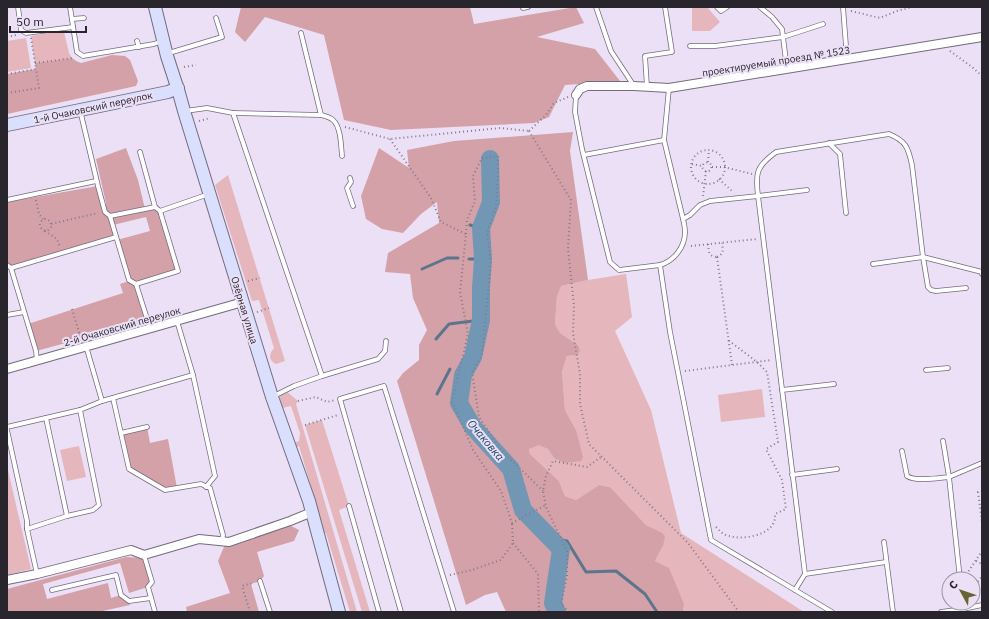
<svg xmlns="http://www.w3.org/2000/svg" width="989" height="619" viewBox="0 0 989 619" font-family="'IBM Plex Sans',sans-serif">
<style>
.green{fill:#e5b6bb}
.forest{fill:#d3a1a7}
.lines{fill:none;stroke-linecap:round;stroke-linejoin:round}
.stream{stroke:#5c758c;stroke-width:3}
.river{stroke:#7297b5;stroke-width:18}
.lane-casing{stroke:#746b7e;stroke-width:5.5}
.street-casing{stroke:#746b7e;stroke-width:10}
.secondary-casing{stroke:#746b7e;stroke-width:14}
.path{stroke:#827b8a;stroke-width:2;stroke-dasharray:1 3;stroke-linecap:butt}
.lane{stroke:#fff;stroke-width:4}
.street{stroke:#fff;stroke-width:8}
.secondary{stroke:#dadffe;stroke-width:12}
.labels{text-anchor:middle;stroke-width:4;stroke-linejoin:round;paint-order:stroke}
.street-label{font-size:10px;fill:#28252d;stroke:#ebe0f6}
.water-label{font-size:11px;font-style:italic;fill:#0a3957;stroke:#ebe0f6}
</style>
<rect width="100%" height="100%" fill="#ebe0f6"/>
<g class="green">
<polygon points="692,7 707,7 720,22 710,31 692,31"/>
<polygon points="61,31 64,32 69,53 72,58 35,63 31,36"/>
<polygon points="26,38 31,68 7,72 7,41"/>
<path d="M228,175L285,361L276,364C268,360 269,354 274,348L259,300L252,301L215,185Z"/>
<polygon points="626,274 632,317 615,331 651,410 681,533 804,612 683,612 684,604 655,561 663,546 661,532 646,525 610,487 599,485 576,500 565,496 559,481 530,454 529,449 539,444 548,449 554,458 576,430 565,410 562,372 567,356 577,355 578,345 560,333 555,324 557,295 561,286 588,280"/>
<polygon points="762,389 765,417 721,422 718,395"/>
<polygon points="286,391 298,401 296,404 357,612 350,612 326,533 321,533 310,496 313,493 299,446 294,448 292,444 299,441 300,433 291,406 282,408 279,394"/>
<polygon points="322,420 349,506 339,510 370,612 362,612 305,425"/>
<polygon points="79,446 86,477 67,481 60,450"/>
<polygon points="7,466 31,569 7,575"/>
</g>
<g class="forest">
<polygon points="241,7 470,7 474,24 576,7 584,23 537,37 595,49 620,81 565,85 549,117 534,123 391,130 344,120 324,35 265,17 245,42 235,32"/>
<polygon points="112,55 125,56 130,60 138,81 136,86 7,114 7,74 36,69 35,63 72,58 76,61 81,63"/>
<polygon points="573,132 570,151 588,280 561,286 557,296 555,324 560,333 578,345 580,351 577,355 567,356 562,372 565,410 576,430 583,457 581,461 565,463 554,458 548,449 539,445 529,449 530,454 559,481 565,496 576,500 599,485 610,487 646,525 661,532 665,536 663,546 655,561 669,568 684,604 683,612 506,612 497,592 485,595 466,605 397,381 403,373 419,360 419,345 427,330 413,298 410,274 385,272 388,253 439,223 437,202 421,214 403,233 382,229 366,219 361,196 379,148 409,168 407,150 454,141"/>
<polygon points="126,148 138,180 145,209 155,207 160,211 178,271 136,284 148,321 36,351 28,324 123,293 120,284 129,281 117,240 150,231 146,217 113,225 116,237 11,268 7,265 7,202 98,186 105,210 106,203 96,159"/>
<polygon points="147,427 150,443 168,439 177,488 165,490 129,469 121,433"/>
<polygon points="290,521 291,526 299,530 294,541 257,552 264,576 260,581 251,584 259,612 187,612 186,607 230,593 218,561 226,542"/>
<polygon points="126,557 145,558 152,582 148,587 129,593 120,563 43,584 47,599 108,583 111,598 121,595 129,601 130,605 98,612 7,612 7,589"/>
</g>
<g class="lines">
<g class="stream">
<polyline points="470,225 481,228"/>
<polyline points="469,259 483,259"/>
<polyline points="422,269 447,258 458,258"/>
<polyline points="436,339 449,324 481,320"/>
<polyline points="437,394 450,369"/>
<polyline points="550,538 567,541 586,572 616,571 645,594 657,612"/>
</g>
<polyline class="river" points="490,159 491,202 481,228 483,259 481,288 481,320 473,357 463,375 459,403 473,427 511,469 523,510 561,549 553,603 557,612"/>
<defs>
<g id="lane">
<polyline points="18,7 21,30 26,33 73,27"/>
<polyline points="70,7 77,52 83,56 154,44 162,41"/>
<polyline points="523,7 523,8 528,7"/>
<polyline points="596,7 611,51 634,86"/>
<polyline points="717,7 721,11 727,7"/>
<polyline points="760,7 772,17 782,29 787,69"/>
<polyline points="843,7 847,59"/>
<polyline points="72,19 84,18"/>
<polyline points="301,33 321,115"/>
<polyline points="137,41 139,47"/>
<polyline points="690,46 715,46 783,37 823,24"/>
<polyline points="169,53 222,37 216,18"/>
<polyline points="647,87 645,56 672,52 665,7"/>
<polyline points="669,88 664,140 683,219"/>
<polyline points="576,95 575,112 582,149 610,262 619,270 660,265"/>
<polyline points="80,110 98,186 105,212 110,216 155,207 160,211 178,271 136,284 150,328"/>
<polyline points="185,111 207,108 233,113 322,376 294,386 274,396"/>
<path d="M233,113L321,115C325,116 330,117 333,120C341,127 341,146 342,156"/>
<polyline points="829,143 840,154 846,213"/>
<polyline points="140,152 155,207"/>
<polyline points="584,155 664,140"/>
<polyline points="350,178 351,182 347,188 353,206"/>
<path d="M807,190L758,196C755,172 757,166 776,152L889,134C906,141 908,147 912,165L923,257L928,287L931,290L936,291L966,288"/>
<polyline points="7,200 96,181"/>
<polyline points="160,211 209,194"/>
<polyline points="110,216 129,280 136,284"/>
<polyline points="873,264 923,257 982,272 982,274"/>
<polyline points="7,265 11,268 116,237"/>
<polyline points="11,268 36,351 37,360"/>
<polyline points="7,315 24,312"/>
<polyline points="926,370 948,368"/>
<polyline points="193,375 215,476 206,487"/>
<polyline points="322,376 378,359 385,351 386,341"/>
<polyline points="782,390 834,384"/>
<polyline points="113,398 129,469 165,490 201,484 210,488 223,535 222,541"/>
<polyline points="102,401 193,375 177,321"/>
<polyline points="46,418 67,516"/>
<polyline points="7,427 80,410 102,401 86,346"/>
<polyline points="7,430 27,521 27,529"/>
<polyline points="121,433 147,427"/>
<path d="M902,451L907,476C915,482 939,478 949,477L943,441"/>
<polyline points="792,475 837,469"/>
<polyline points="349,506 379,612"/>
<polyline points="884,542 893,612"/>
<polyline points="144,555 152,582 148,587 155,612"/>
<polyline points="37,574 27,529 67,516 93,510 99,505 80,410"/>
<path d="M805,574L758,196L710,201L700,205L690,215L683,219C684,223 685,228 685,232C685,247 674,261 660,265L670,332L711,540L832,612"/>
<polyline points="960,579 949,477 982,463"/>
<polyline points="260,581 270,612"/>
<polyline points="52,590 116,575 121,595 129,601 151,598"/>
<polyline points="795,590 805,574 886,562"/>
<polyline points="963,603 963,609 982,605"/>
<polyline points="401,612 340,399 384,386 454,612"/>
<polyline points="941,612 963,609"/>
</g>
<g id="street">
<polyline points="576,95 580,89 587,86 634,86 669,88 982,37"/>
<polyline points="7,369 243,302"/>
<polyline points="7,580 37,574 131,550 144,555 199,539 229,542 290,521 312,512"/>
</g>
<g id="secondary">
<polyline points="155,7 167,56 179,93 184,111 272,397 309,501 339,612"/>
<polyline points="7,125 168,92 178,88"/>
</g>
</defs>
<use href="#lane" class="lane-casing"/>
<use href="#street" class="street-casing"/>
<use href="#secondary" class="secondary-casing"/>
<g class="path">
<polyline points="851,11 880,18 897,11 913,7"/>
<polyline points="7,37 16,35"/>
<polyline points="950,51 972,67 982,76"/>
<polyline points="35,63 73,58"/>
<polyline points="184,67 196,65"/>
<polyline points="7,74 36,69 31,38"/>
<polyline points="7,93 39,88 36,69"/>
<polyline points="199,121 210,118"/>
<polyline points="345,127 390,139 500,128 529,131"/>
<polyline points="529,131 571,200 568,249 574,306 573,333 580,374 580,404 589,444 688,543 739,612"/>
<polyline points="529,131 546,115 554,103 568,97"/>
<polyline points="390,139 431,198 441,222 466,234 460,292 468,334 452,401 473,450 501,491 512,523 546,505"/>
<circle cx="708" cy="167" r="17"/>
<polyline points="708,162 709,150"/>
<circle cx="707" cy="167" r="4.5"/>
<polyline points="692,164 702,166"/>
<polyline points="712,167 724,167 752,174"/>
<polyline points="719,179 733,192"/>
<polyline points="703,196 706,171"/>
<polyline points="36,200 39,214 43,219"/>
<path d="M51,224L50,221L46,219C38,220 38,228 45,231L48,230L51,227V224L98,213"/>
<polyline points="45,231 57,239 60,247"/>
<polyline points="466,234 467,220 475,201 473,176 482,158 498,156 498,175 496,207 487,233 491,261 482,355 472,373 479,417 501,450 543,491"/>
<path d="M708,244C709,252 708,256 717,257"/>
<polyline points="691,246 757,239"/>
<polyline points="717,257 732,365"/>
<path d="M717,257C724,254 723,250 722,243"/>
<polyline points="248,281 260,278"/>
<polyline points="72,309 81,339"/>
<polyline points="257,312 269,308"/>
<polyline points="685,371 772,360"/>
<polyline points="298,401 316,397 327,402 335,400"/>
<polyline points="305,425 338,415"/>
<polyline points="982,491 978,492 982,522"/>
<path d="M716,527C720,531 723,535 729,536C742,540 766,536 773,524C775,521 775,518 775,514L786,509L782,480L766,449L778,442L767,372L757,362L728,340"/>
<polyline points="513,543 538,574 539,612"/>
<polyline points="976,561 982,564"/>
<polyline points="450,575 472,570 501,560 513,543 512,524"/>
<polyline points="969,579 968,572 982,551"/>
<polyline points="973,588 982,576"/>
<polyline points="250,612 242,586 254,583"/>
<polyline points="569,612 561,604 567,577 567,551 546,507 543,491 546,476 553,461 587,467 601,457"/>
</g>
<use href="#lane" class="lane"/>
<use href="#street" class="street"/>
<use href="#secondary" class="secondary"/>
</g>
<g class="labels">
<g class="street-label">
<text transform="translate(776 61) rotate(-9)" y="4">проектируемый проезд № 1523</text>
<text transform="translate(93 107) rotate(-12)" y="4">1-й Очаковский переулок</text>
<text transform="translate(245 310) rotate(73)" y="4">Озёрная улица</text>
<text transform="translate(122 326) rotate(-16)" y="4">2-й Очаковский переулок</text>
</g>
<g class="water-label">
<text transform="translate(486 440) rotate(50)" y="4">Очаковка</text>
</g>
</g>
<rect width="989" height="619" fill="none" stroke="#28252d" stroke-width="16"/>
<g transform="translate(961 591) rotate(310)"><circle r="19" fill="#ebe0f6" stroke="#9d95a6"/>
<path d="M0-3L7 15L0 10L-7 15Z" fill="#666431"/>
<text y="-6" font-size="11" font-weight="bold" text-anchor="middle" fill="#28252d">С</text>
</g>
<path d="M10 26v6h76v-6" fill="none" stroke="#28252d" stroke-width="2"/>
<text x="16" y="26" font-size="12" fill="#28252d" stroke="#ebe0f6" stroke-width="3" paint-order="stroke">50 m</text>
</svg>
